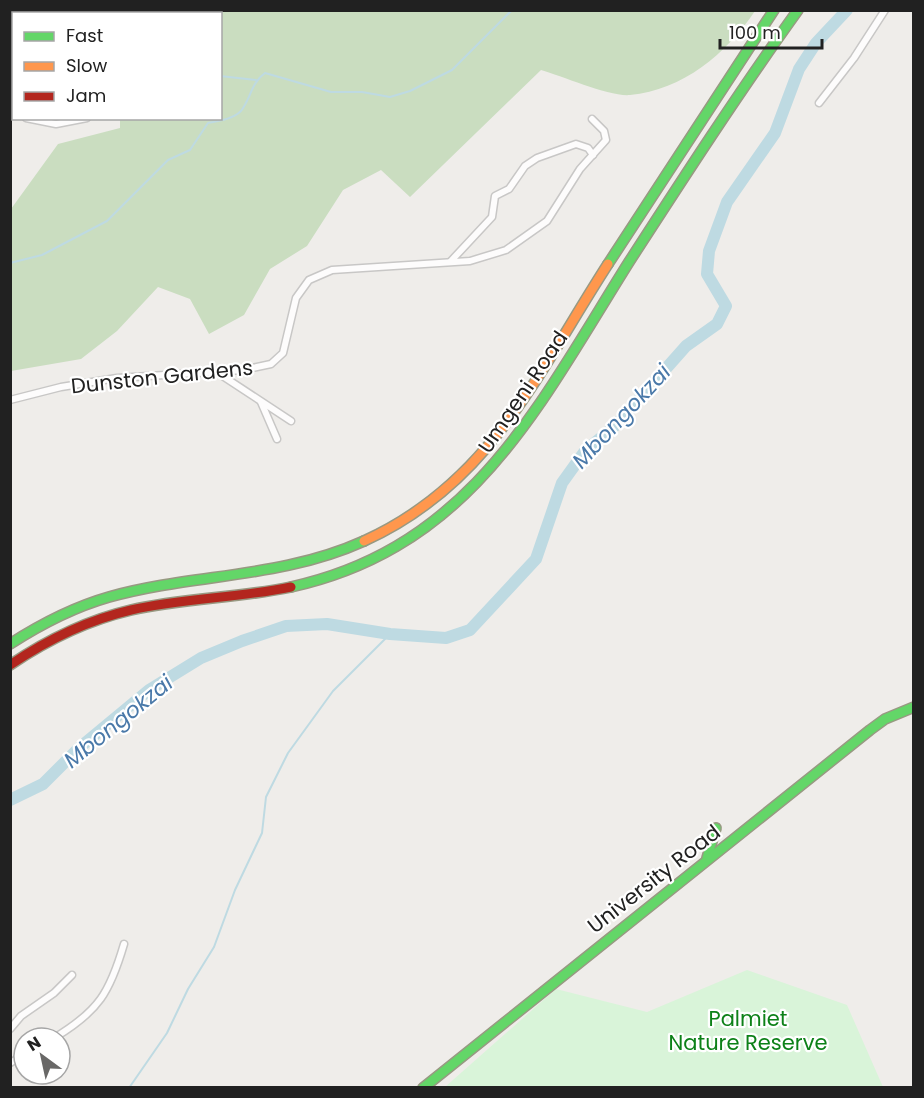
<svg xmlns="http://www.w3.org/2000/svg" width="924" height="1098" viewBox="0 0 924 1098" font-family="Poppins,sans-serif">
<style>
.forest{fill:#caddc0}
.park{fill:#d9f4d9}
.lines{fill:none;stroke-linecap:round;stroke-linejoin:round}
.stream{stroke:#bedae2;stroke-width:2}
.river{stroke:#bedae2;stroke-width:12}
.street-casing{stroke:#c8c7c6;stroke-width:9}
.fast-casing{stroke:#989982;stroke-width:12}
.slow-casing{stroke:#989982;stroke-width:12}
.jam-casing{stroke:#989982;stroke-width:12}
.street{stroke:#fdfcfc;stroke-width:6}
.fast{stroke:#63d668;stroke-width:9}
.slow{stroke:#ff974d;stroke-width:9}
.jam{stroke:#b3261e;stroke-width:9}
.labels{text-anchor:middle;stroke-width:4.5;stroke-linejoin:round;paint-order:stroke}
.street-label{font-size:21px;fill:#212121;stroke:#fff}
.park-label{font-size:21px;fill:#0d8118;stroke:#fff}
.water-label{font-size:22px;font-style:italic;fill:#4a79a9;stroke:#fff}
</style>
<rect width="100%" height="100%" fill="#efedea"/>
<path class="forest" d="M81,11H755C726,54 683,90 630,95C610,97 562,76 541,70L410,197L381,170L343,190L307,246L270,269L244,315L209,334L190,299L158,287L117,331L81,359L11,371V209L58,144L120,128V119L220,118V14H82Z"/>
<polygon class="park" points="747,970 847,1005 883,1087 445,1087 556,989 647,1012"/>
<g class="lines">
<g class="stream">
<polyline points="154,10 156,14"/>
<polyline points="220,76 256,80"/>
<path d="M10,263L42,255L107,221L168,160L190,150L208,123C219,121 233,119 241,111C251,98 251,83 265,73L331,92H362L390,97L410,91L452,70L512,10"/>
<polyline points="129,1088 167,1033 188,989 214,947 235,890 262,833 266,797 288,753 333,691 390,634"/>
</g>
<polyline class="river" points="10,800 43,784 79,748 149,690 201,658 242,641 286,626 327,624 390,634 446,638 470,630 536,559 562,483 585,451 616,425 686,346 717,324 726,306 707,274 709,251 727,202 775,133 799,69 816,43 847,10"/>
<defs>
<g id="street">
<polyline points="56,10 57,14"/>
<polyline points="10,62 14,70"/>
<polyline points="819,103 854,58 885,10"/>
<polyline points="26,118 56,124 87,118"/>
<polyline points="451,261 492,217 495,196 509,189 525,166 537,158 576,144 588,148 593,155"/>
<polyline points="215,371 291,421"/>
<polyline points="10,400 61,387 117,378 243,370 271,364 283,353 296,298 309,280 332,270 470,261 506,250 547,221 580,169 606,140 604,131 592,119"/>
<polyline points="261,402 277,439"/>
<polyline points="10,1029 21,1016 54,993 72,975"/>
<path d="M54,1038C99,1011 110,992 124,944"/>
<polyline points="10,1063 24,1055"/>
</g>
<g id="fast">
<polyline points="608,264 774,10"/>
<path d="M291,587C472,547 539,405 629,262C684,177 739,92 798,10"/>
<path d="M10,644C41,624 74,607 109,597C195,573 280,579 364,541"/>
<polyline points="707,858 716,828"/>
<polyline points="423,1088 870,730 885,719 914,707"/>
</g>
<path id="slow" d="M364,541C490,484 537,374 608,264"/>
<path id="jam" d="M10,665C47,640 88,620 131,610C184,598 239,598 291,587"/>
</defs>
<use href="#street" class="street-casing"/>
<use href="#fast" class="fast-casing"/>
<use href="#slow" class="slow-casing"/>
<use href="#jam" class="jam-casing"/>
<use href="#street" class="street"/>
<use href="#fast" class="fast"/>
<use href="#slow" class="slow"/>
<use href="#jam" class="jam"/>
</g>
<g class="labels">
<g class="street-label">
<text transform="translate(162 377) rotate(-6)" y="7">Dunston Gardens</text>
<text transform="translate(523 392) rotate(-56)" y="7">Umgeni Road</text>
<text transform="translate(654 879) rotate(-38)" y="7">University Road</text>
</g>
<g class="park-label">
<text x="748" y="1026">Palmiet<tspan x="748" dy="24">Nature Reserve</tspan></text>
</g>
<g class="water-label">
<text transform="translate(621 416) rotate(-47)" y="8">Mbongokzai</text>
<text transform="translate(118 721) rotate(-39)" y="8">Mbongokzai</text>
</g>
</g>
<rect width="924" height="1098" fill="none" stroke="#212121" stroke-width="24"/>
<rect x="12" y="12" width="210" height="108" fill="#ffffff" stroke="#a6a6a6" stroke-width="1.5"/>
<rect x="24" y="32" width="30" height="9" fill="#63d668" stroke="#a6a6a6" stroke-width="1.5"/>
<text x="66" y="42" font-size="18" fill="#212121">Fast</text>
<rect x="24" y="62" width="30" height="9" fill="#ff974d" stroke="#a6a6a6" stroke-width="1.5"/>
<text x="66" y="72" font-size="18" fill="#212121">Slow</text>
<rect x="24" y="92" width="30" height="9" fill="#b3261e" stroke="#a6a6a6" stroke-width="1.5"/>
<text x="66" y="102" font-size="18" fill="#212121">Jam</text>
<g transform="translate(42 1056) rotate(327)"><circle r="28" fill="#ffffff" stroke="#a6a6a6" stroke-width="1.5"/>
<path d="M0-4.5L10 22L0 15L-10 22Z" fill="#696867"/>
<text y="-9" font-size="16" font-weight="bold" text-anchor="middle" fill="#212121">N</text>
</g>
<path d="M720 39v9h102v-9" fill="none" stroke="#212121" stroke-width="3"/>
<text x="729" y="39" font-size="18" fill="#212121" stroke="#ffffff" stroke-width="4.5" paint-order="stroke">100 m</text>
</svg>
